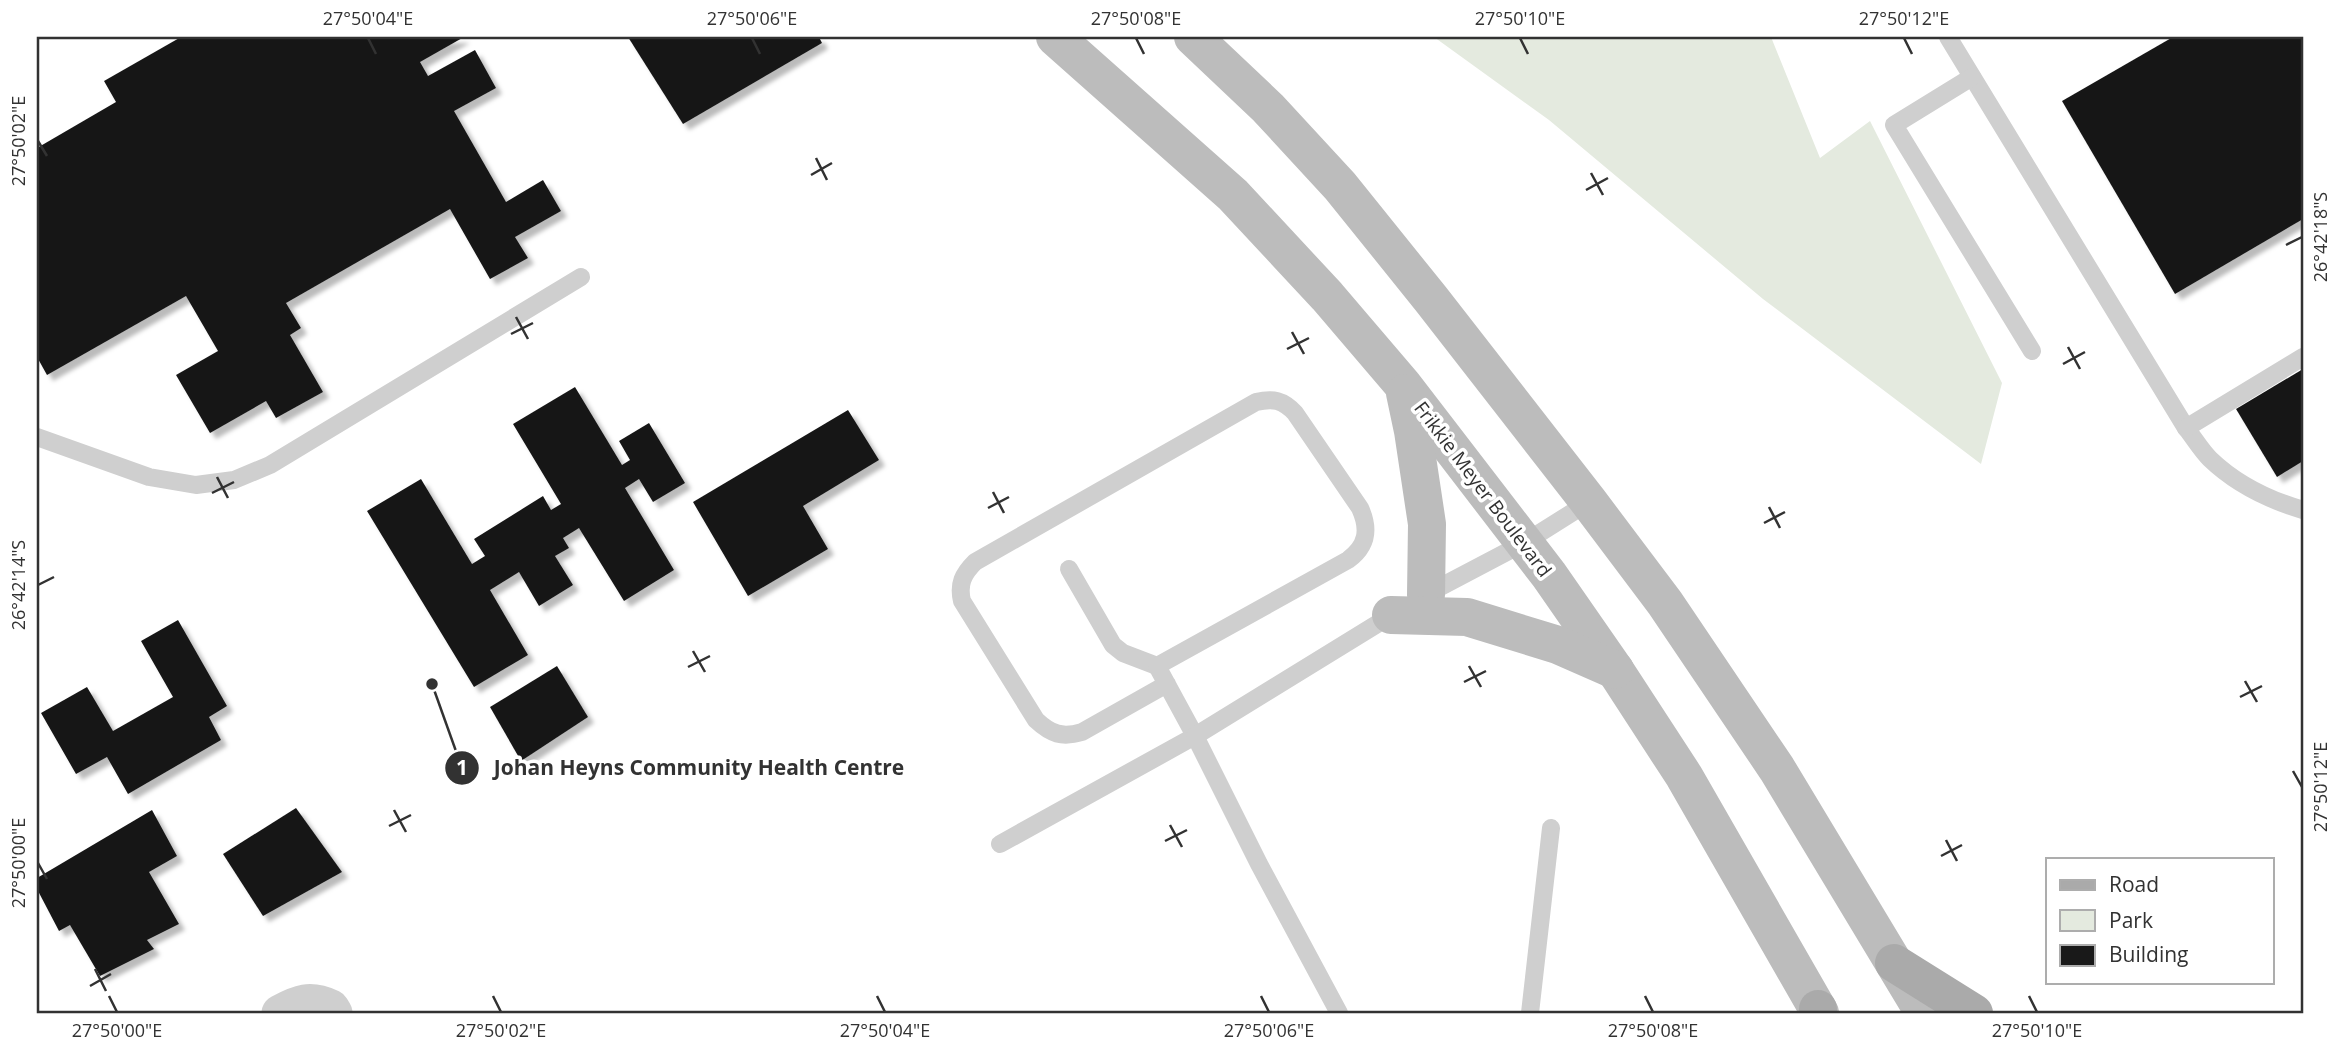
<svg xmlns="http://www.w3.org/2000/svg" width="2340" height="1050" viewBox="0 0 2340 1050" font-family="'Open Sans',sans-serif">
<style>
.green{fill:#e4eadf}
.building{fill:#191919;filter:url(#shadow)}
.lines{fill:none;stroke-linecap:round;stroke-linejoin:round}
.lane{stroke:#cfcfcf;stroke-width:18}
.street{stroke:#cfcfcf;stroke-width:37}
.secondary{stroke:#bcbcbc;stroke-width:38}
.primary{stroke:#aaa;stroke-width:38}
.ticks{fill:none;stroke:#323232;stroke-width:2.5}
.labels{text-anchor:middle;stroke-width:7;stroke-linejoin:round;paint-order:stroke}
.street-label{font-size:19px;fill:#323232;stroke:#fff}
.leader{fill:none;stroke:#323232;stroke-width:2.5}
.callout-dot{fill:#323232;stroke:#fff;stroke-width:2.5}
.mark-label{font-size:21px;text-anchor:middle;font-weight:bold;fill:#fff}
.callout-label{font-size:21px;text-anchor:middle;font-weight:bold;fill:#323232;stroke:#fff;stroke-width:7;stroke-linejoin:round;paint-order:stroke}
.neatline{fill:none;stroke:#323232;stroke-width:2.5}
.ticks-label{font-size:18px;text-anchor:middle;fill:#323232}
</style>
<defs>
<filter id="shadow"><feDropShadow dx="6" dy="6" stdDeviation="2" flood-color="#0004"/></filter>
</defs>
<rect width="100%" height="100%" fill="#fff"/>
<polygon class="green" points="1434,37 1771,37 1820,158 1870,121 2002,383 1981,464 1763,299 1549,120"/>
<g class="building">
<polygon points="181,37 464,37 420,62 428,76 475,50 496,88 454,111 506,202 543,180 561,211 515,237 528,258 490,279 450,209 286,303 301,328 290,335 323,392 276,418 266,401 210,433 176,375 218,351 186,296 47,375 37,357 37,148 116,102 104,81"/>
<polygon points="628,37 819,37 822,43 683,124"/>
<polygon points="2173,37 2303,37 2303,219 2175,294 2062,101"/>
<polygon points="2303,369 2303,461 2277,477 2236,409"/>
<polygon points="575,387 622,465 630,460 619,441 649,423 685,483 653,502 639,479 625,488 674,570 624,601 579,528 563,538 569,548 555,556 573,585 539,606 519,572 490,590 528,655 474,687 367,511 421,479 472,564 485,556 474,539 543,496 551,510 561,504 513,424"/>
<polygon points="848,410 879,460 803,506 828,549 748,596 693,502"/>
<polygon points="178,620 227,706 209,717 221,740 128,794 107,757 76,774 41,713 87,687 113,731 173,697 141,641"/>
<polygon points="557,666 588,717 521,761 490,707"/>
<polygon points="296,808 342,872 263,916 223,854"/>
<polygon points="152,810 177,856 149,872 179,924 147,940 154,949 100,976 70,925 59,931 37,889 37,878"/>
</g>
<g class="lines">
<g class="lane">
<path d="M1948,37L2186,428C2194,438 2201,450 2210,459C2236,484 2269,500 2303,510"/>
<polyline points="1972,77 1894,125 2032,351"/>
<polyline points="2186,428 2303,357"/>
<polyline points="37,437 149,477 196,485 234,480 270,465 581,277"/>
<polyline points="1069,569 1113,645 1123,653 1157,666"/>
<polyline points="1425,595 1524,543 1589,502"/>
<path d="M1000,844L1195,736L1157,666L1348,560C1367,546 1370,530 1360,508L1295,413C1283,400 1273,398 1256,402L975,562C963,574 958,584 962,601L1036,720C1051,734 1062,738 1082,732L1167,684"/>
<polyline points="1339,1013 1259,864 1195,736 1395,613"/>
<polyline points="1530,1013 1551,828"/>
</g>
<path class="street" d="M280,1013C299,1003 310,998 331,1008L334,1013"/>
<g class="secondary">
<polyline points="1055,37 1233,195 1327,296 1403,385 1549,575 1615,670 1684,776 1820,1013"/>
<polyline points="1193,37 1268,108 1340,186 1431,299 1589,502 1665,603 1777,769 1924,1013"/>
<polyline points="1405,393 1413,431 1427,524 1426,595"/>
<polyline points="1391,615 1467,617 1558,645 1615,670"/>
</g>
<g class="primary">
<polyline points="1894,963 1974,1013"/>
<polyline points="1818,1009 1818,1013"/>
</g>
</g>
<path class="ticks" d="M368,38L376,54M752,38L760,54M1136,38L1144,54M1520,38L1528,54M1904,38L1912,54M38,141L47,156M816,158L827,180M1591,173L1603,195M811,175L832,163M1586,190L1608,178M2286,245L2302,237M516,317L528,339M1292,332L1304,354M511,334L533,323M2068,347L2080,369M1287,349L1309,338M2063,364L2085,352M217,477L228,498M993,492L1004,513M212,493L234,482M1769,507L1780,528M988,508L1009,497M1764,523L1785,512M38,585L54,577M693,651L705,672M1469,666L1481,687M688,667L710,656M2245,681L2257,702M1464,682L1486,671M2240,697L2262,686M2293,771L2302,787M394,810L406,832M1170,825L1182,847M389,826L411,815M1946,840L1957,861M1165,841L1187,830M1941,856L1962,845M38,863L47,879M95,969L106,991M90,986L111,974M109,996L117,1012M493,996L501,1012M877,996L885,1012M1261,996L1269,1012M1645,996L1653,1012M2029,996L2037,1012"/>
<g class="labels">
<g class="street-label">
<text transform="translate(1483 489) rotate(53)" y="7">Frikkie Meyer Boulevard</text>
</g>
</g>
<path class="leader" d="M432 684L462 768"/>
<g class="callout-dot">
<circle cx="432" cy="684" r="7"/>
<circle cx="462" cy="768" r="18"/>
</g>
<g class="mark-label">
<text x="462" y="775">1</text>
</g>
<g class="callout-label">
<text x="699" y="775">Johan Heyns Community Health Centre</text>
</g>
<rect width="2340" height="1050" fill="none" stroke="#ffffff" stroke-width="77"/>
<rect x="2046" y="858" width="228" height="126" fill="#ffffff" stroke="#adadad" stroke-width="2"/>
<rect x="2060" y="880" width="35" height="10" fill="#aaaaaa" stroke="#adadad" stroke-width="2"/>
<text x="2109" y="892" font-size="21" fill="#323232">Road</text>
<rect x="2060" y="910" width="35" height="21" fill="#e4eadf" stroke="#adadad" stroke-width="2"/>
<text x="2109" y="928" font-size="21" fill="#323232">Park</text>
<rect x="2060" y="945" width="35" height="21" fill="#191919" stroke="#adadad" stroke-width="2"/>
<text x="2109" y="962" font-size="21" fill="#323232">Building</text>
<rect x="38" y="38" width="2264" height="974" class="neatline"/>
<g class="ticks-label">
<text x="368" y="25">27°50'04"E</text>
<text x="752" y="25">27°50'06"E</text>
<text x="1136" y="25">27°50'08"E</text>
<text x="1520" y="25">27°50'10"E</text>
<text x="1904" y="25">27°50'12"E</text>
<text transform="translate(19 141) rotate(-90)" y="6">27°50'02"E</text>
<text transform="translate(2321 237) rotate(-90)" y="6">26°42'18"S</text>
<text transform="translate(19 585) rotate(-90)" y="6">26°42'14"S</text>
<text transform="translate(2321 787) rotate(-90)" y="6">27°50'12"E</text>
<text transform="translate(19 863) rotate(-90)" y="6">27°50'00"E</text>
<text x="117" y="1037">27°50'00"E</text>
<text x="501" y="1037">27°50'02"E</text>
<text x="885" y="1037">27°50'04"E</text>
<text x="1269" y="1037">27°50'06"E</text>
<text x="1653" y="1037">27°50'08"E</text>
<text x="2037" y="1037">27°50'10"E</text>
</g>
</svg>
